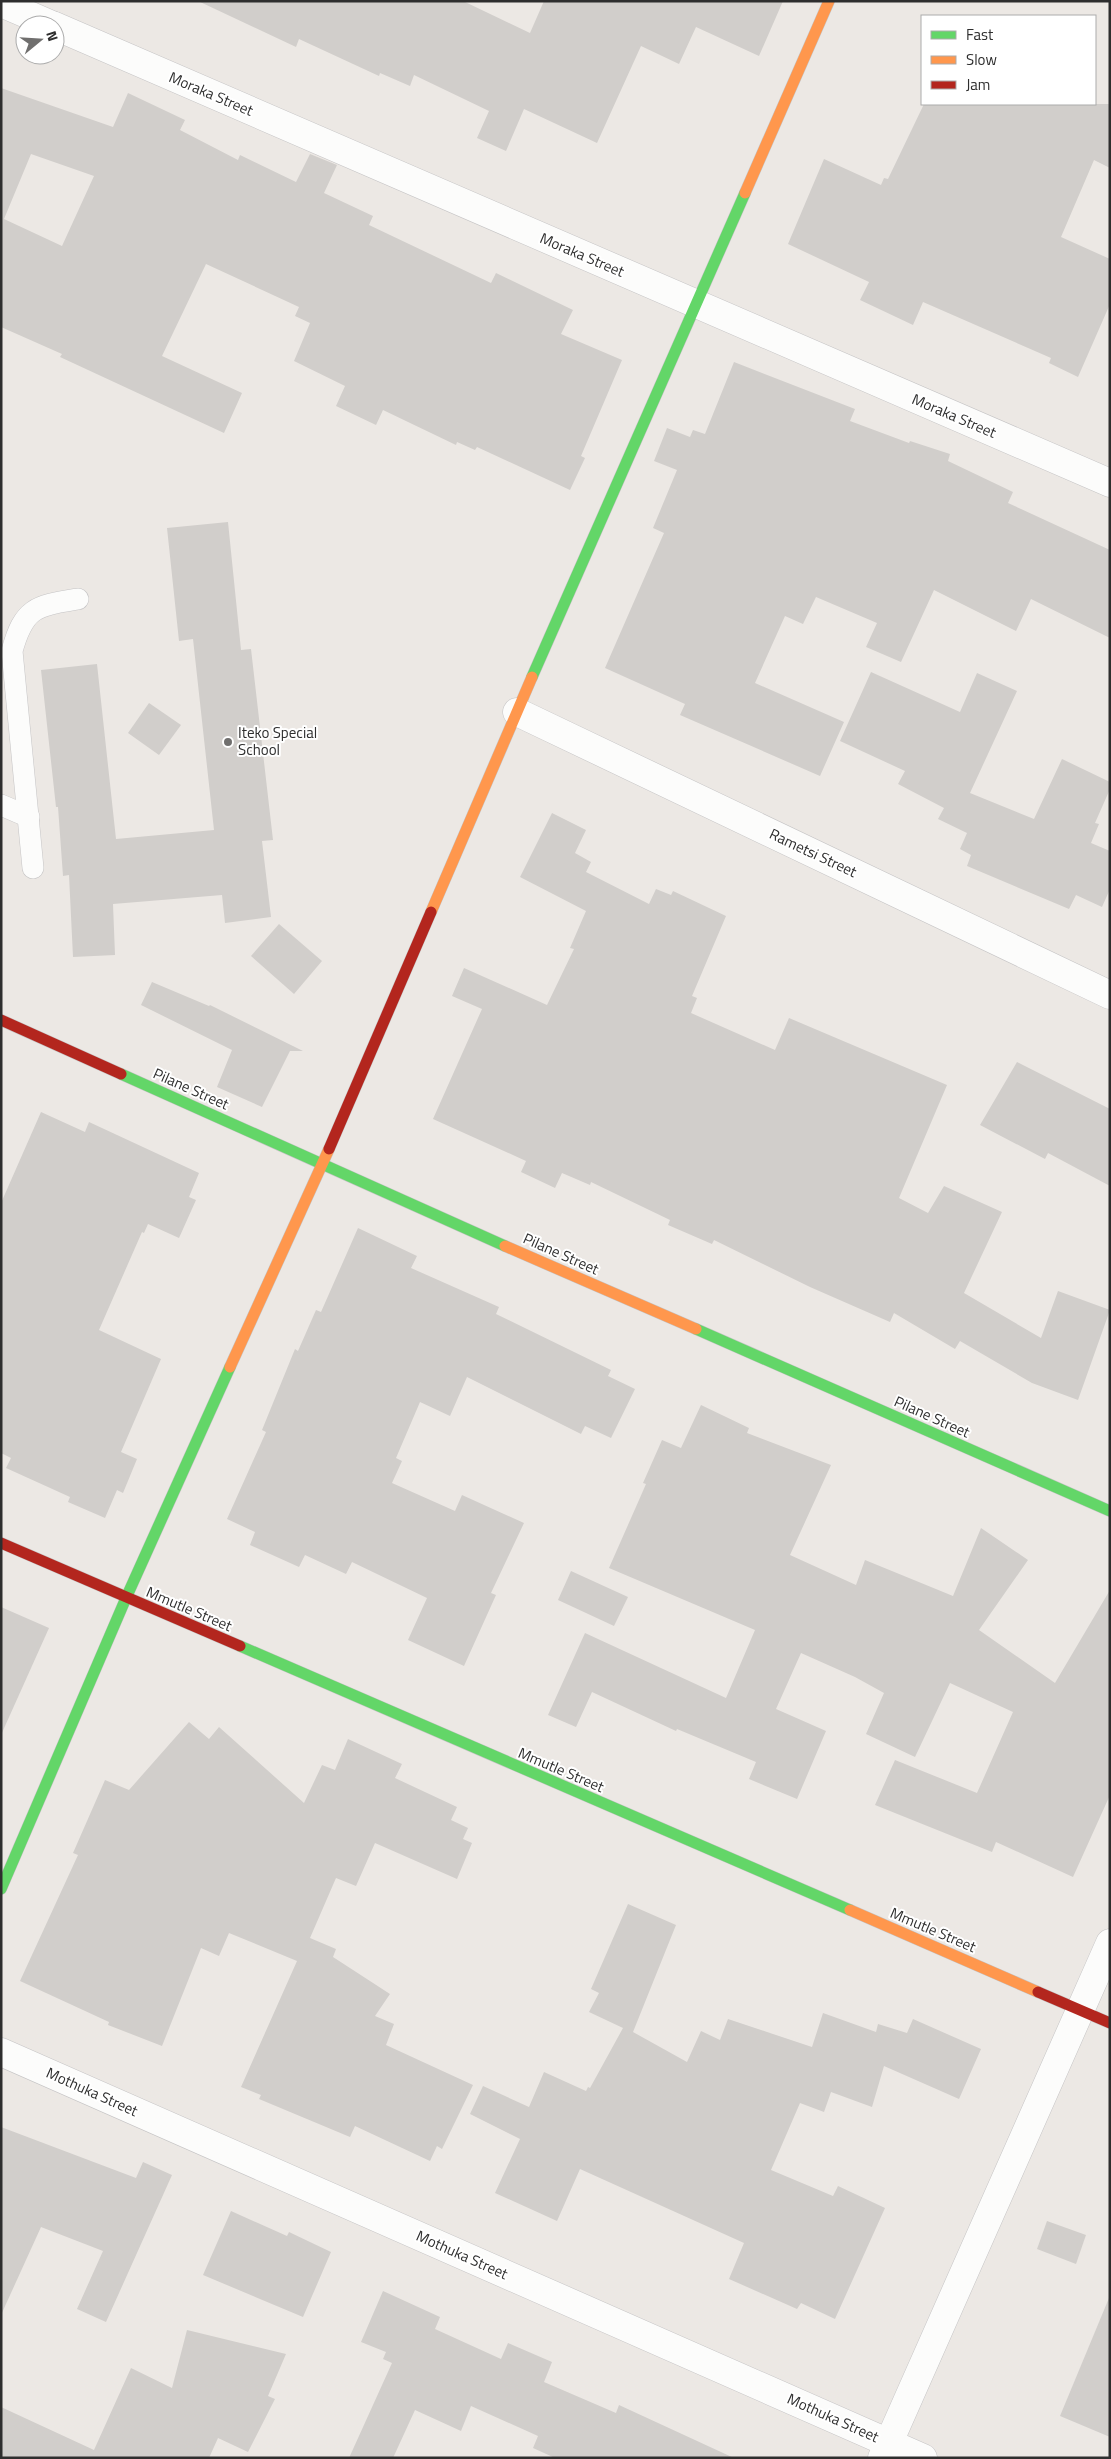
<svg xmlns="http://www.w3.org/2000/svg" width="1111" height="2459" viewBox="0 0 1111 2459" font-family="'Titillium Web',sans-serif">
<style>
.building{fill:#d1cecb;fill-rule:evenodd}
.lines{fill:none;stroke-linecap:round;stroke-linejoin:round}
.lane-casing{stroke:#c5c4c5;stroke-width:22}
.street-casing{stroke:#c5c4c5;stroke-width:29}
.fast-casing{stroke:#c5c4c5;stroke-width:12}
.slow-casing{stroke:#c5c4c5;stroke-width:12}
.jam-casing{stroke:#c5c4c5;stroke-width:12}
.lane{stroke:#fcfcfb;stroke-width:21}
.street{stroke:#fcfcfb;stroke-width:28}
.fast{stroke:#63d668;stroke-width:11}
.slow{stroke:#ff974d;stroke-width:11}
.jam{stroke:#b3261e;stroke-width:11}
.poi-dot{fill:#706f6e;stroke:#fff;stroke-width:2}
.labels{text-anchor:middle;stroke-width:4;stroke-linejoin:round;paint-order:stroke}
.street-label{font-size:15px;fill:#2e2e2e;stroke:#fff}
.poi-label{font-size:15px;fill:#2e2e2e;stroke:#fff;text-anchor:start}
</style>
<rect width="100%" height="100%" fill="#ece8e4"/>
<g class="building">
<polygon points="198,1 463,1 530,33 544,1 783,1 759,56 696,27 679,64 641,46 597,143 524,109 506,151 477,138 489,111 414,75 410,86 380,73 379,76 299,39 296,47"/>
<path d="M1,88L113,127L128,93L185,120L180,130L238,160L240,155L296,182L310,154L337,165L324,193L373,216L369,225L491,283L496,273L573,310L561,334L622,360L581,456L585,458L570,490L477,447L475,450L457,442L456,445L383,410L376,425L336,406L345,386L294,361L310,323L295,316L299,307L206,264L162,356L242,393L224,433L60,357L62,354L1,327ZM31,154L94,176L62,246L4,219Z"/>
<polygon points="924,104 1110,104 1110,168 1094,160 1061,237 1110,259 1110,304 1078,377 1049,363 1051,358 923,302 913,325 860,300 869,282 788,244 824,159 881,185 884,178 888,179"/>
<polygon points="734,362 855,409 850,421 909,443 910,441 950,454 948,461 1013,492 1008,503 1110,550 1110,638 1031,599 1016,631 934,590 901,662 866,647 877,623 816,597 803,624 785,616 755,683 844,722 820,776 680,715 685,704 605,668 664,533 653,528 677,470 654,461 667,428 690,437 693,430 705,434"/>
<polygon points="228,522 241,650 251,649 273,840 262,841 271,917 225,923 222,895 113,904 115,955 73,957 69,875 63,876 58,807 56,807 41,670 97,664 116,839 214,830 193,639 179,641 167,528"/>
<polygon points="871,672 960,712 977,673 1017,691 970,793 1034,819 1062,759 1110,782 1110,789 1095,823 1099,824 1091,843 1110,851 1110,889 1102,907 1076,895 1069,909 967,866 971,855 960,849 967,833 938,819 944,808 898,784 905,771 840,741"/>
<polygon points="149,703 181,725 159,755 128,733"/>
<polygon points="552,813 586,830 575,853 591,862 586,872 649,904 656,889 671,895 673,891 726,916 692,996 697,998 691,1013 775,1050 789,1018 947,1085 899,1198 928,1213 944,1186 1002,1212 964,1293 1041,1338 1058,1291 1110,1310 1078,1400 1032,1383 960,1341 955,1349 894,1313 890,1322 810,1287 714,1240 712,1244 668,1225 670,1220 591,1182 590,1185 562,1173 555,1188 521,1172 526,1161 433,1119 482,1009 452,996 464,968 547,1005 574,949 570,948 586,911 520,877"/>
<polygon points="279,924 322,961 294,994 251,956"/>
<polygon points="152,982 209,1006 210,1005 303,1051 290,1051 262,1107 217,1087 232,1050 141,1005"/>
<polygon points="1017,1062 1110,1109 1110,1186 1048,1153 1045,1159 980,1125"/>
<polygon points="41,1112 85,1132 89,1122 199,1173 189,1197 196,1200 179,1238 148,1224 144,1233 142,1232 99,1330 161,1359 121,1452 137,1459 123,1493 117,1490 105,1518 68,1502 70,1497 6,1468 11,1458 1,1453 1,1203"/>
<polygon points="358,1228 417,1256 411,1268 499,1307 496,1314 611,1370 608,1376 635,1389 611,1438 585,1426 581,1434 467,1377 450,1416 420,1402 396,1458 402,1461 392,1483 455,1511 462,1495 524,1523 491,1593 496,1595 464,1666 408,1640 427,1598 352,1562 346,1574 305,1555 299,1567 250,1545 255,1532 227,1519 266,1432 262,1430 295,1349 298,1351 316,1310 321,1312"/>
<polygon points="701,1405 749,1428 747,1433 831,1465 790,1555 856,1585 865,1560 953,1596 981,1528 1028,1560 979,1630 1055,1683 1110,1590 1110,1795 1073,1877 996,1842 992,1852 875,1805 895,1760 977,1793 1013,1712 950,1683 915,1757 866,1734 884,1693 855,1677 801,1653 776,1709 826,1731 797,1799 749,1779 756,1762 677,1729 676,1731 592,1692 576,1727 548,1715 585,1633 726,1698 755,1630 609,1568 639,1500 646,1484 643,1483 662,1440 681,1448"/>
<polygon points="571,1571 628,1597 614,1626 558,1600"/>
<polygon points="1,1607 49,1628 1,1735"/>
<polygon points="189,1722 209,1739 219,1727 304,1803 322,1765 335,1770 348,1739 402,1764 395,1778 457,1807 451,1820 468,1828 463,1839 472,1843 457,1879 375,1843 356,1886 336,1878 310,1938 336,1949 333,1957 390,1994 375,2016 394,2024 386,2045 473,2085 442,2149 437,2146 430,2161 355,2126 350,2137 259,2099 261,2095 241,2087 297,1961 229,1933 219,1956 201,1948 162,2046 108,2025 109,2022 20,1981 78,1855 73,1853 105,1780 129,1790"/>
<polygon points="628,1904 676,1925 633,2032 687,2062 701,2031 720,2040 728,2019 812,2047 823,2013 876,2032 878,2024 907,2033 913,2019 981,2049 959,2099 884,2066 872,2107 831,2092 824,2112 800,2103 771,2170 833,2196 838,2186 885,2208 835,2319 801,2303 797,2309 729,2279 744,2243 580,2169 557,2221 495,2193 520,2139 470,2114 483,2086 529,2107 544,2072 586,2091 588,2087 590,2088 623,2028 589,2012 599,1993 591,1989"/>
<polygon points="1,2127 136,2178 143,2162 172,2175 106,2322 77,2309 103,2251 41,2227 1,2315"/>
<polygon points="231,2211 287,2236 289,2232 331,2252 303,2317 203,2275"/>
<polygon points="1047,2221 1086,2235 1076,2264 1037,2249"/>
<polygon points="383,2291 440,2317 435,2329 501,2359 508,2343 552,2362 544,2382 616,2413 619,2405 734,2458 555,2458 533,2448 538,2436 471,2406 461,2431 415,2410 393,2458 349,2458 392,2363 383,2359 386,2352 361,2342"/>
<polygon points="1109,2298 1110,2298 1110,2437 1060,2416"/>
<polygon points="187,2330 286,2354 268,2396 275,2399 248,2452 218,2438 209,2458 1,2458 1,2407 94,2450 131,2368 172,2388"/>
</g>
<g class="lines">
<defs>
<g id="lane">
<polyline points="1,805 29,817"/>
<path d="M33,868L12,651C24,607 36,606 78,599"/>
</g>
<g id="street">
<polyline points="1,3 52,25"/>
<polyline points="55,26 1110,483"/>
<polyline points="517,712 1110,995"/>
<polyline points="1,2052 923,2458"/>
<polyline points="882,2458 1110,1943"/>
</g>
<g id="fast">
<polyline points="532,677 745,193"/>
<polyline points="121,1074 505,1246"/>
<polyline points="696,1329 1110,1511"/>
<polyline points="240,1646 850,1910"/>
<polyline points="1,1889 126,1598 230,1367"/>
</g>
<g id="slow">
<polyline points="745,193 829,1"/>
<polyline points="431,912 532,677"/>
<polyline points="505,1246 696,1329"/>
<polyline points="230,1367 329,1149"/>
<polyline points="850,1910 1038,1992"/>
</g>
<g id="jam">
<polyline points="1,1020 121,1074"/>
<polyline points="329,1149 431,912"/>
<polyline points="1,1543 240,1646"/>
<polyline points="1038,1992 1110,2023"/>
</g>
</defs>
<use href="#lane" class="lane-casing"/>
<use href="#street" class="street-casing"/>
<use href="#fast" class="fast-casing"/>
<use href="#slow" class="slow-casing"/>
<use href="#jam" class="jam-casing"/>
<use href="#lane" class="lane"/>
<use href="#street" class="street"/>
<use href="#fast" class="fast"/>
<use href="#slow" class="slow"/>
<use href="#jam" class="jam"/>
</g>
<circle class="poi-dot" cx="228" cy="742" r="5"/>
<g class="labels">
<g class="street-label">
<text transform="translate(211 94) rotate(23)" y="5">Moraka Street</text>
<text transform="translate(582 255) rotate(23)" y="5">Moraka Street</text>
<text transform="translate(954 416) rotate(23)" y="5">Moraka Street</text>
<text transform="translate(813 853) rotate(25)" y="5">Rametsi Street</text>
<text transform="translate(191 1089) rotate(24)" y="5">Pilane Street</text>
<text transform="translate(561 1254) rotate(24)" y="5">Pilane Street</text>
<text transform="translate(932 1417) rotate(24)" y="5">Pilane Street</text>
<text transform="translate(189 1609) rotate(23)" y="5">Mmutle Street</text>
<text transform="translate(561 1770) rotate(23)" y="5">Mmutle Street</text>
<text transform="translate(933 1930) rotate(23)" y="5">Mmutle Street</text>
<text transform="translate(92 2092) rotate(24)" y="5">Mothuka Street</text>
<text transform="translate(462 2255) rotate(24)" y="5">Mothuka Street</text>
<text transform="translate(833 2418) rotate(24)" y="5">Mothuka Street</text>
</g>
<g class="poi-label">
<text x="238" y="738">Iteko Special<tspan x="238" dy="17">School</tspan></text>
</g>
</g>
<rect width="1111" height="2459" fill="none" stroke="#2e2e2e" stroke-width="5"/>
<rect x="921" y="15" width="175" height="90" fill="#ffffff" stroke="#ababab"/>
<rect x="931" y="31" width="25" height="8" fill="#63d668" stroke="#ababab"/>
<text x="966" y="40" font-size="15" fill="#2e2e2e">Fast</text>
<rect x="931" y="56" width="25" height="8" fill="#ff974d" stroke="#ababab"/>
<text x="966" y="65" font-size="15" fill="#2e2e2e">Slow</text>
<rect x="931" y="81" width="25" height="8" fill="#b3261e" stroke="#ababab"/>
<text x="966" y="90" font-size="15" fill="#2e2e2e">Jam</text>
<g transform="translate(40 40) rotate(72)"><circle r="24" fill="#ffffff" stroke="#ababab"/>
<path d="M0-4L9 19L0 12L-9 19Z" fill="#706f6e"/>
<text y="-8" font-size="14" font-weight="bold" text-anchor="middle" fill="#2e2e2e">N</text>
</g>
</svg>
